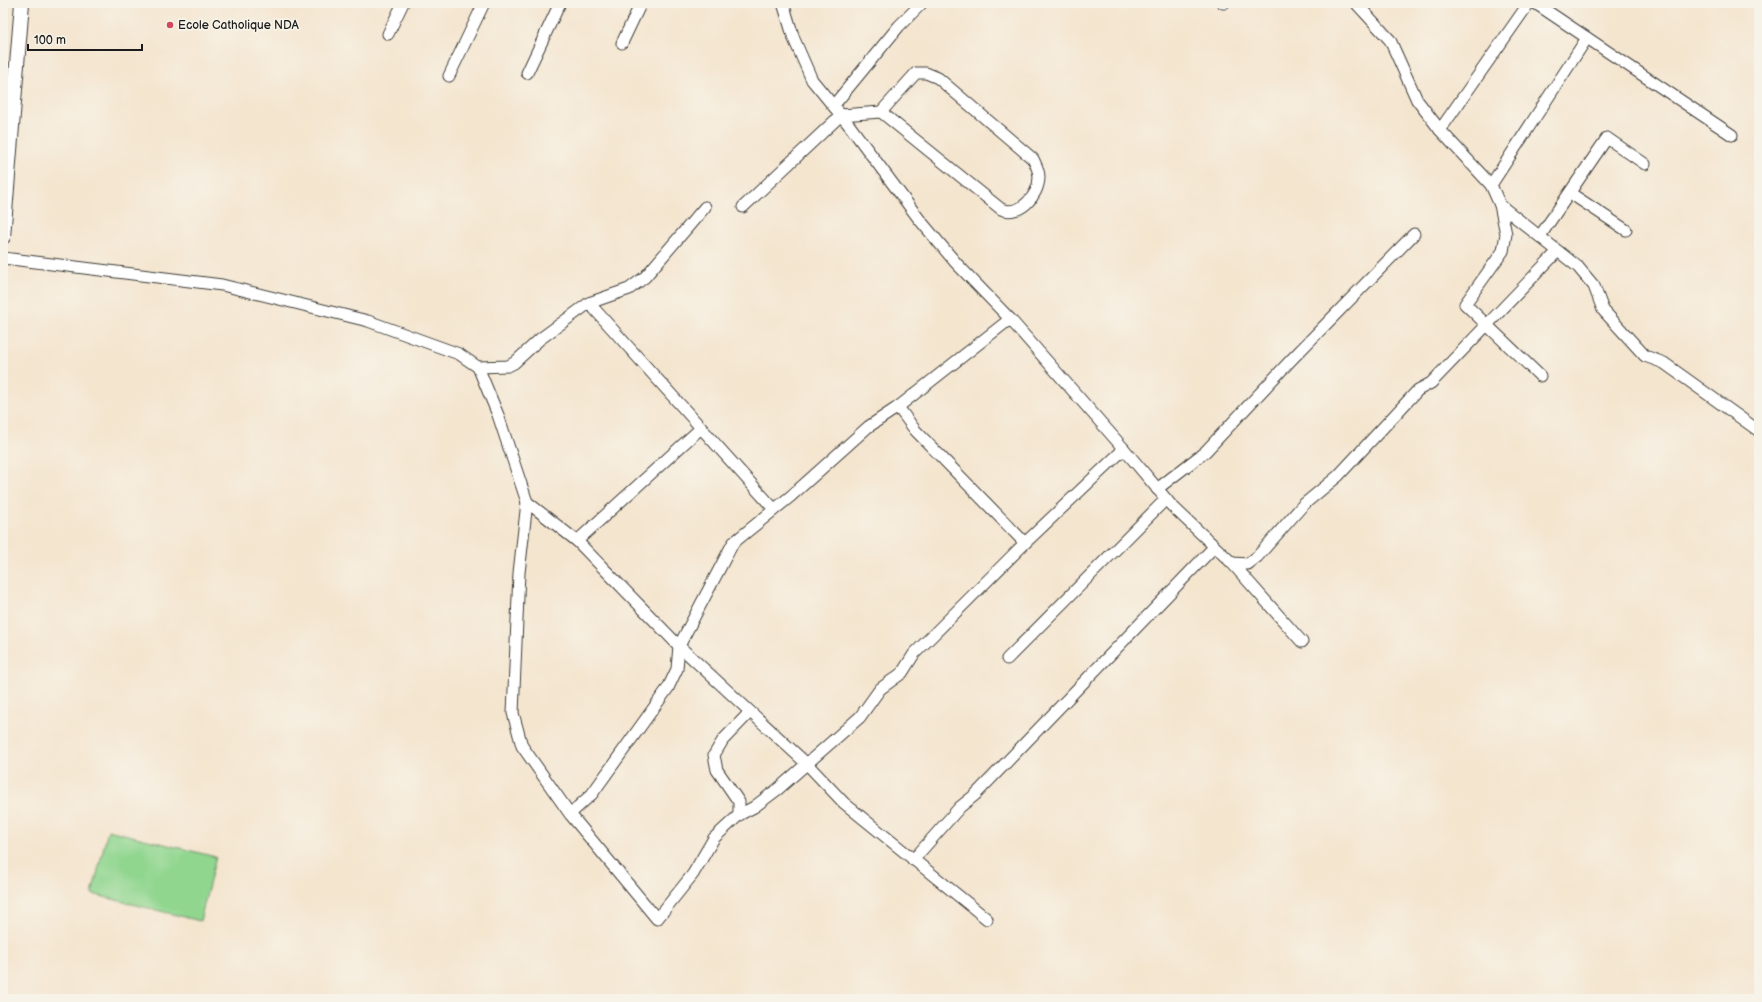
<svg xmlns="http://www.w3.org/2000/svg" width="1762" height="1002" viewBox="0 0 1762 1002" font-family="'Balsamiq Sans',sans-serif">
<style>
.garden{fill:#90d68f;stroke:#567956}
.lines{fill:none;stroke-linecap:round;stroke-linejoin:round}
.minor-casing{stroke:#3c3a37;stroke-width:13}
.major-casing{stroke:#3c3a37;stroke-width:16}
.minor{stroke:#fff;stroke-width:11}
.major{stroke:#fff;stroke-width:14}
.poi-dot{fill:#d1495b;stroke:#f7f3e8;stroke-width:1.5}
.labels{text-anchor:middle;stroke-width:3.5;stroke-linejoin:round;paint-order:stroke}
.poi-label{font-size:12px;fill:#1c1c1c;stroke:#f7f3e8;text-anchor:start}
</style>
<rect width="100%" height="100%" fill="#f7f3e8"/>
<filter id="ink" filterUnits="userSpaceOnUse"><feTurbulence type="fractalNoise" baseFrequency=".025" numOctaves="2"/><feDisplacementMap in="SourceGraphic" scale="8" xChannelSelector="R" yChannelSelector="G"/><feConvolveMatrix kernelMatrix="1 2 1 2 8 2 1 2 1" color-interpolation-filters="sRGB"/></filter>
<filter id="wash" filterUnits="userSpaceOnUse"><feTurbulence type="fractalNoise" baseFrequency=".012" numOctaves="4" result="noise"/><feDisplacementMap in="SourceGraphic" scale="16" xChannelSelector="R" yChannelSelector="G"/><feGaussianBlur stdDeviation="0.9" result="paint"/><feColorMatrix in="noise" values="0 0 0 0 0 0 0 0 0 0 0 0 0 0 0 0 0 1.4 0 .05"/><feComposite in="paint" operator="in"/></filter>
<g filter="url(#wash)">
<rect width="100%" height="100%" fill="#f4e5cf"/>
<polygon class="garden" points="108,830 216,857 200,921 92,894"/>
</g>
<g filter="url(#ink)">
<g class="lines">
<defs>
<g id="minor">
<polyline points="783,3 794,39 812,80 849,125 919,219 956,263 1010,319 1124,449 1171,505 1232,563 1302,642"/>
<polyline points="1223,3 1224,3"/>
<polyline points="1356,3 1390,40 1417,100 1440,130 1491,185 1500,205 1578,267 1594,286 1603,310 1645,356 1664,363 1759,431"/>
<polyline points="1535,3 1732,135"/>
<polyline points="388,34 403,3"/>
<polyline points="622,43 641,3"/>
<polyline points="527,73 560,3"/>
<polyline points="449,76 484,3"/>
<polyline points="834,105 899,26 922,3"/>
<polyline points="1440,130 1529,3"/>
<polyline points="1491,185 1587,38"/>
<polyline points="1570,193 1626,230"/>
<polyline points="1500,205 1506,234 1503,251 1465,304 1540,376"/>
<path d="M743,207L841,115L881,112L1001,209C1019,217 1039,196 1039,177C1039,170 1036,165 1033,159L938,78L926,73H916L881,112"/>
<polyline points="1540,236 1607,138 1645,164"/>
<polyline points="3,258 222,285 368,321 459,354 478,367 498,415 527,502 577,541 679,646 807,764 844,803 987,919"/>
<polyline points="589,303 774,509"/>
<polyline points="478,367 508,366 514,363 540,339 589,303 629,289 645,277 705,207"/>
<polyline points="898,407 915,430 1025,543"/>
<polyline points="1157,489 1205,452 1291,360 1414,234"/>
<polyline points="527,502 519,573 513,713 522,746 570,814 657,919 693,874 714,838 739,815 754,807 778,789 860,717 880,689 902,673 914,654 1025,543 1124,449"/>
<polyline points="577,541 701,428"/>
<polyline points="1232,563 1248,564 1257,557 1303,505 1338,476 1418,390 1431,383 1557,252"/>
<polyline points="1007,659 1166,499"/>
<polyline points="570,814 592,794 668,688 677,669 679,646 733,543 791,496 868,427 898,407 1010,319"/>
<polyline points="739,815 739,802 717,770 714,755 723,740 750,712"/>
<polyline points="913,860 960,807 975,795 1214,547"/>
</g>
<polyline id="major" points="3,237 22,3"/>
</defs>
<use href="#minor" class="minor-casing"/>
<use href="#major" class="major-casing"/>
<use href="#minor" class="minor"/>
<use href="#major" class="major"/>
</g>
</g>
<circle class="poi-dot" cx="170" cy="25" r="4"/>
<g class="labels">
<g class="poi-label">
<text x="178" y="29">Ecole Catholique NDA</text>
</g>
</g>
<rect width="1762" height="1002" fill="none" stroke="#f7f3e8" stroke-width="16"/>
<path d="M28 44v6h114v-6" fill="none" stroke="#1c1c1c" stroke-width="2"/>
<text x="34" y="44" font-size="12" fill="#1c1c1c" stroke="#f7f3e8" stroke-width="3" paint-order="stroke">100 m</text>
</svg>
